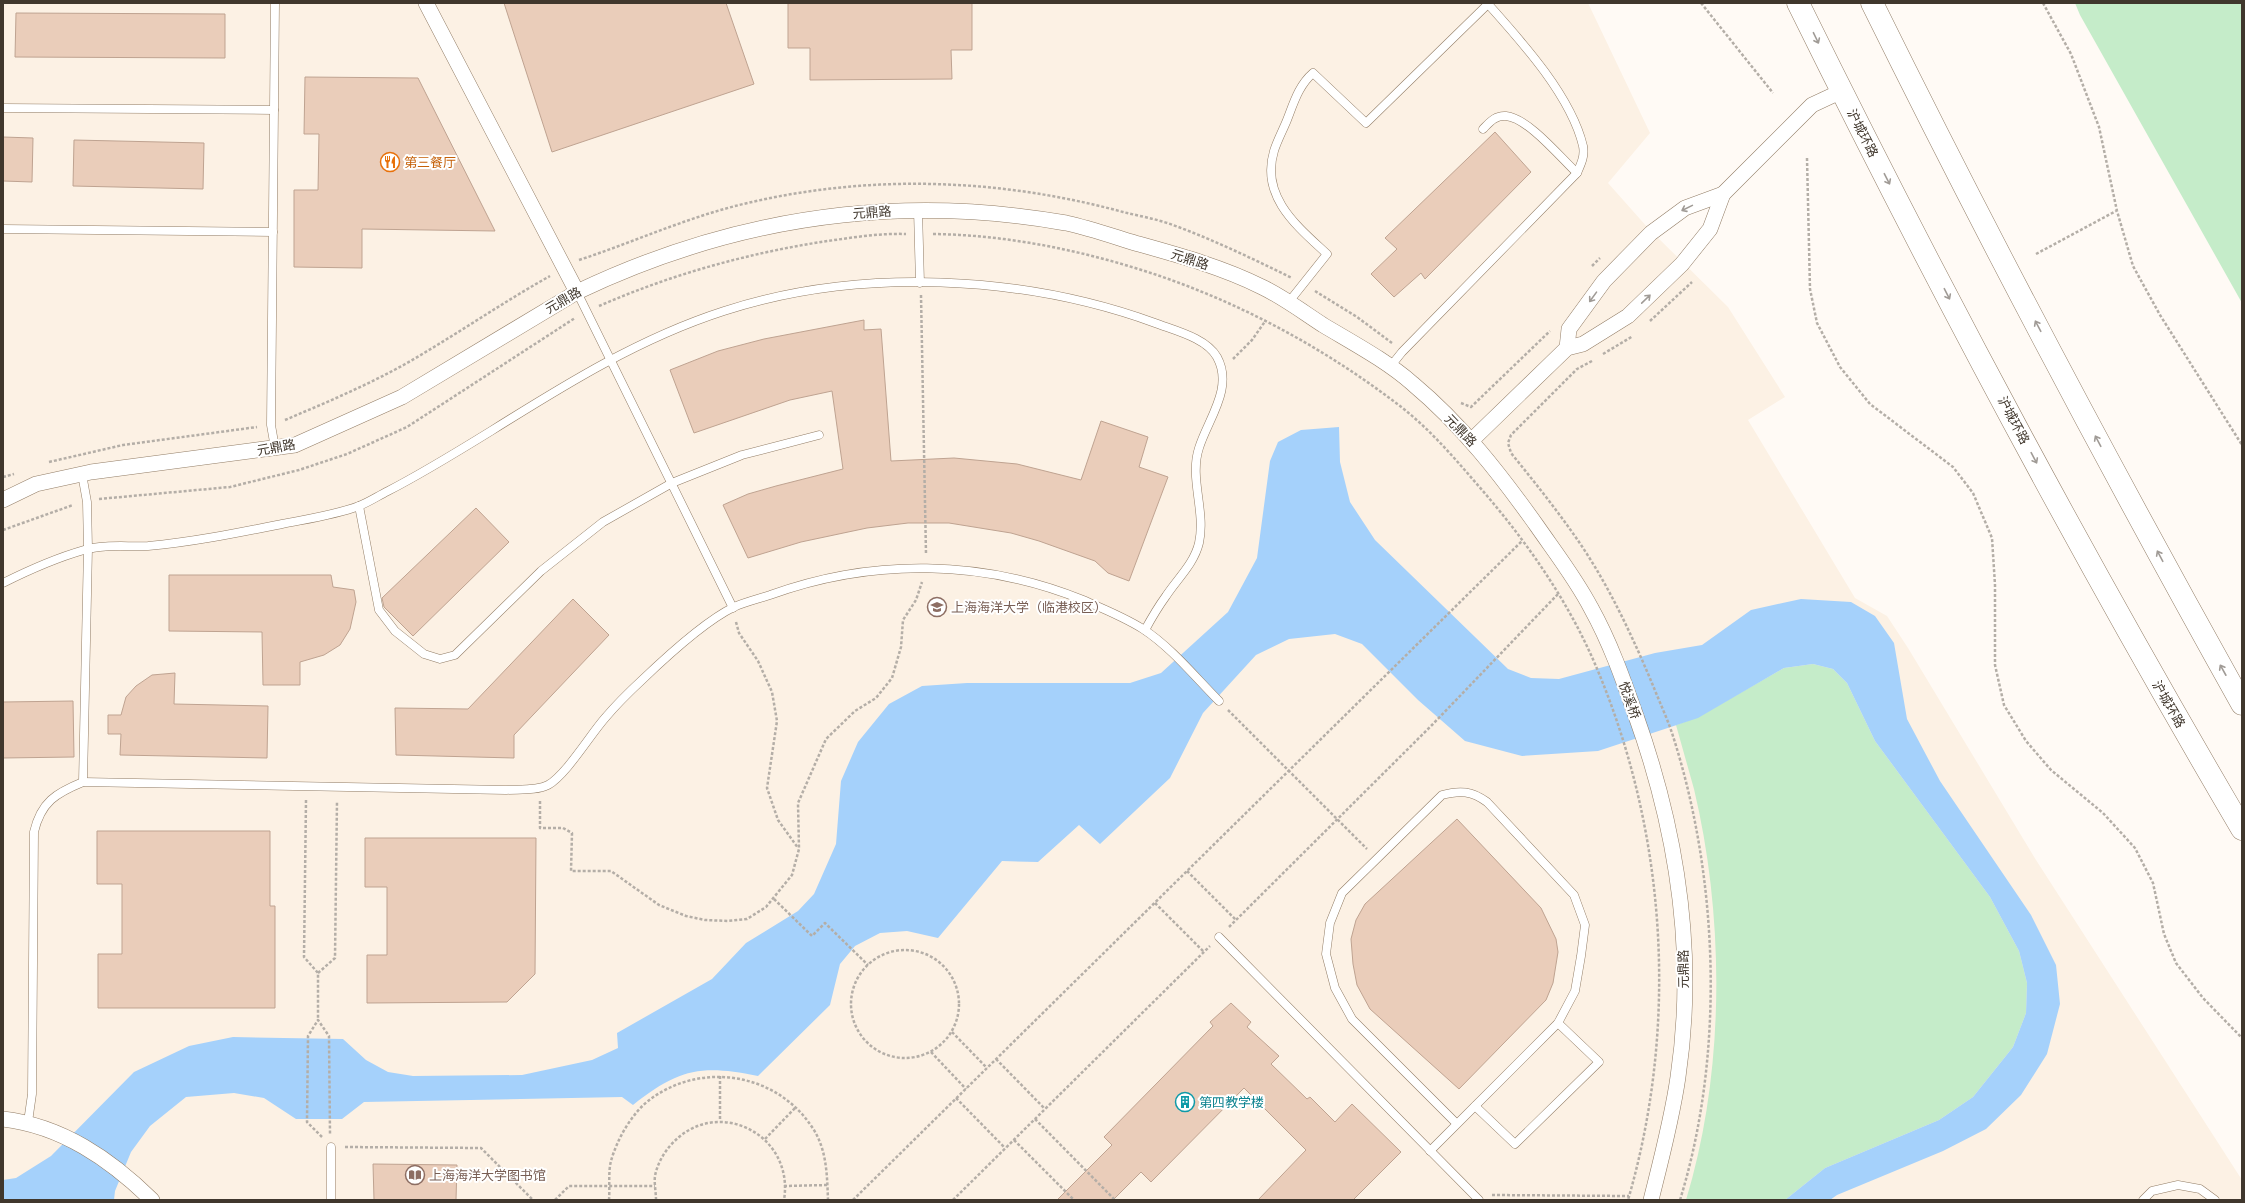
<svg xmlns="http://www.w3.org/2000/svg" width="2245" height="1203" viewBox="0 0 2245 1203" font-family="Overpass,'Noto Sans SC',sans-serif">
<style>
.built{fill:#fcf1e4}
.green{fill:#c5ecc9}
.water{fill:#a5d1fb}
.building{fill:#eacdba;stroke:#bfa391}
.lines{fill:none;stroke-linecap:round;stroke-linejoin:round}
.service-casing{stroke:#927d66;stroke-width:9}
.minor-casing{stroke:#927d66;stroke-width:16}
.secondary-casing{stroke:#927d66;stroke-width:23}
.path{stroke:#b4aea7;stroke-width:2.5;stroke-dasharray:3 2;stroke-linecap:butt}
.service{stroke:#fff;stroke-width:8}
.minor{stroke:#fff;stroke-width:15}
.secondary{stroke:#fff;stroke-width:22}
.oneway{stroke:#a09b96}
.labels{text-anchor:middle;stroke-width:4;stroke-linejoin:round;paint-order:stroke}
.street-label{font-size:13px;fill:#40372d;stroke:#fff}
.food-label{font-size:13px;fill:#c56008;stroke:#fff;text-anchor:start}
.education-label{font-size:13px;fill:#785e54;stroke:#fff;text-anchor:start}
.culture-label{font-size:13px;fill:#0d838f;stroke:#fff;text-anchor:start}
</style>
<rect width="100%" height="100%" fill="#fffaf5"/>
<polygon class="built" points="3,3 1588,3 1650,133 1608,183 1648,228 1728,307 1785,397 1748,420 1855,598 1887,616 1908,648 2036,860 2242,1180 2242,1200 3,1200"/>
<g class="green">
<polygon points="2075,3 2242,3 2242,303 2080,15"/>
<path d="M1813,664L1833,669L1847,683L1875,741L1990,897L2019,951L2027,983L2026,1013L2013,1047L1973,1097L1939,1120L1825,1168L1785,1200H1686C1725,1072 1725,919 1694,789C1688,768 1682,746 1676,725L1698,717L1784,668Z"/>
</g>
<path class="water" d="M1339,427L1340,462L1350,502L1375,540L1508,669L1531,678L1559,679L1655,653L1702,645L1751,610L1801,599L1851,602L1875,616L1894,643L1907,719L1940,781L2031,915L2056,965L2060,1004L2047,1054L2021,1095L1986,1129L1943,1151L1837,1195L1830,1200H1785L1825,1168L1939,1120L1973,1097L2013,1047L2026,1013L2027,983L2019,951L1990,897L1875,741L1847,683L1833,669L1813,664L1784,668L1698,718L1598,751L1522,756L1465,741L1418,700L1362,644L1335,634L1289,639L1256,655L1203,713L1170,778L1100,844L1079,825L1038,862L1002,861L938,938L907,931L880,933L855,946L840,964L830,1005L758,1076C701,1064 678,1069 633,1105L622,1097L364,1102L342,1119H296L264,1098L234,1093L186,1097L150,1126L131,1152L115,1191L114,1200H3V1180L16,1178L51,1156L134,1072L189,1046L233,1037L343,1039L366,1060L388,1072L413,1076L522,1075L592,1060L618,1048L617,1033L712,979L746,943L798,911L814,894L836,844L841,781L858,742L889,704L922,686L967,683H1130L1161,673L1228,612L1257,558L1270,461L1278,442L1301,430Z"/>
<g class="building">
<polygon points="504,3 726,3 754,84 552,152"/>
<polygon points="788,3 972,3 972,50 951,50 952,79 810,80 810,48 788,48"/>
<polygon points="16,13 225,14 225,58 15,57"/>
<polygon points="305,77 418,78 495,231 362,229 362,268 294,267 294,190 318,190 319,134 304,134"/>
<polygon points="1495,132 1531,172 1425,279 1421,273 1394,297 1371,274 1397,249 1385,238"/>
<polygon points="3,137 33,138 32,182 3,181"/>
<polygon points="74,140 204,143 203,189 73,186"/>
<polygon points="864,320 864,330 881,329 891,461 954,458 1017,464 1081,480 1101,421 1148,437 1139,467 1168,477 1129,581 1108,573 1095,561 1039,541 1011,533 949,523 908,523 867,528 801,542 748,558 723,505 748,494 776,486 843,469 832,391 790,400 694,433 670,370 718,351 764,339"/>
<polygon points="476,508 509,542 413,636 384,607 382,598"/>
<polygon points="169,575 331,575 333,587 354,590 356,602 350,629 340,645 324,655 300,662 300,685 263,685 262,632 169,631"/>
<polygon points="573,599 609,635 514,735 514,758 396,755 395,708 468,709"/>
<polygon points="175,673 174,704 268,706 267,758 120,755 121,734 108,734 108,715 121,715 126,697 136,686 152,675"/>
<polygon points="73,701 74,757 3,758 3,702"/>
<polygon points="1457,819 1541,908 1556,939 1558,952 1553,983 1546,1000 1459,1089 1370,1009 1357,985 1353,964 1351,939 1356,920 1365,904"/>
<polygon points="97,831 270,831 270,906 275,906 275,1008 98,1008 98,954 122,954 122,884 97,884"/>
<polygon points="365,838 536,838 535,974 507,1002 367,1003 367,955 387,955 387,887 365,887"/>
<polygon points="1231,1003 1251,1022 1247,1027 1279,1056 1271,1064 1307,1099 1310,1097 1335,1122 1352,1104 1401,1152 1353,1200 1258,1200 1306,1150 1244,1088 1151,1182 1141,1172 1113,1200 1057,1200 1112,1145 1104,1137 1213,1026 1210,1022"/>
<polygon points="373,1164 457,1165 456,1200 374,1200"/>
</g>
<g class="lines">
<defs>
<g id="service">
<polyline points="275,3 271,425 275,448"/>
<polyline points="3,108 274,110"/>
<path d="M1483,129C1489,123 1495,115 1506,116C1528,118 1560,157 1577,173"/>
<polyline points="918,210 920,283"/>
<polyline points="3,229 273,232"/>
<polyline points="577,292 733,608"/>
<path d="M1288,303L1327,254C1298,227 1260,197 1274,151C1277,141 1283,130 1287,120C1294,102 1299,85 1313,73L1366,123L1488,4C1522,42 1571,96 1583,146C1585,156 1581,164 1577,173L1402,352L1390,367"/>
<polyline points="82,474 87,502 88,548 83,782"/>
<polyline points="359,506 379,610 395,631 424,654 440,659 455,655 541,571 603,522 672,483 742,455 819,435"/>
<path d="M3,583C29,570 56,558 84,550C104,544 127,547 148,546C193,542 237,533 282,524C307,519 335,515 359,506C369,502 378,496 388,491C423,473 457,452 491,431C566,384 640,338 724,311C860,267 1023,275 1155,323C1176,331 1206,338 1217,357C1234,388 1208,419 1199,448C1189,478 1206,511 1199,543C1194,564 1177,579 1166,596C1158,607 1151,619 1145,630"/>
<polyline points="1219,937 1479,1200"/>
<polyline points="1475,1106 1515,1144 1599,1062 1558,1023"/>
<path d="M28,1122L32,1094L34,832C41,802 56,793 83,782L506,790C519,789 536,791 548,785C566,775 590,735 605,718C616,705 629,692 642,680C666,657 705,621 734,607C745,602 758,599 770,595C872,558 982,559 1083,600C1104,609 1124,617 1143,629C1172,648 1195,677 1219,701"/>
<path d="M1430,1151L1558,1023L1575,991L1581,956L1585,925L1574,895L1487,802C1472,791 1460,790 1442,795L1342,893L1330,923L1326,954L1335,988L1352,1019L1457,1124"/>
<polyline points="331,1200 331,1147"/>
<polyline points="2143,1200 2152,1191 2178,1185 2200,1189 2215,1200"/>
</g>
<g id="minor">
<polyline points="426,3 577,292"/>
<polyline points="1567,348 1569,329 1604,281 1651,233 1685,208 1723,194"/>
<polyline points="1472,440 1567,348 1583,344 1628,316 1682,264 1710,229 1723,194 1812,105 1842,91"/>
<path d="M3,500L36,484L91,472L295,445L402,397L577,292C732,218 896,193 1066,223C1089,228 1112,236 1135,243C1178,255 1222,267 1262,287C1283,297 1303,312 1323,325C1353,343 1387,361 1413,384C1462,425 1500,474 1537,526C1555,552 1576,579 1591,608C1610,642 1623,679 1636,716C1677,831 1696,955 1678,1077C1672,1119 1661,1160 1651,1200"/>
<path d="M3,1119C62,1126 110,1159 152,1200"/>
</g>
<g id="secondary">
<path d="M1798,3C1936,283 2084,560 2242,829"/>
<path d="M1872,3C1989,240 2113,473 2242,704"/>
</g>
</defs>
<use href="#service" class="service-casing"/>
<use href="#minor" class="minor-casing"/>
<use href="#secondary" class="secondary-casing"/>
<g class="path">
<polyline points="1701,3 1773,93"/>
<polyline points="2043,3 2071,54 2099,127 2117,211 2133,266 2160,315 2242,445"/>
<polyline points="1807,158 1810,289 1817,323 1840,367 1870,404 1953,467 1973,493 1992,538 1995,585 1995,665 2004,705 2026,741 2051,770 2103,813 2135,848 2153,883 2164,934 2176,963 2203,998 2242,1038"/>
<path d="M933,234C1009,235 1085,251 1157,275C1245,305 1327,350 1400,406C1431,430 1457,461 1482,490C1527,542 1568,601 1595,664C1667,832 1679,1025 1628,1200"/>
<polyline points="2036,254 2116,211"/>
<path d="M579,260C637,241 692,215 752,202C874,174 1002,179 1123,212C1139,216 1157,219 1173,225C1214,240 1253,259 1292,278"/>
<polyline points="1592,266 1600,258"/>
<polyline points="1315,291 1357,317 1392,343"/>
<polyline points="921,295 926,554"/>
<path d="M599,306C670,275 745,254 821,242C849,238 878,233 906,234"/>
<polyline points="1650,321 1692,282"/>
<polyline points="1603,354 1633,336"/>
<polyline points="1233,359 1252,340 1266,320"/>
<path d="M1592,361L1577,369L1511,435L1508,443L1511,453C1532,479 1553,505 1572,532C1606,579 1632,635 1654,688C1660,703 1667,718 1672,733C1719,878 1725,1054 1680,1200"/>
<polyline points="1461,403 1471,407 1550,331"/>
<path d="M285,420C332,400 380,380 424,353C466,328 507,300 550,276"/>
<polyline points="49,462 123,445 257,427"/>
<polyline points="3,477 14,474"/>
<polyline points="99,499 230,487 299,470 347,454 407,427 575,318"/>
<polyline points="3,530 73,505"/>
<polyline points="736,622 739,633 758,661 772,692 777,721 767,788 778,820 798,848"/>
<polyline points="1228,710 1367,849"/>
<polyline points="306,800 304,957 318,973 318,1020"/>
<polyline points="540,801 540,828 563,828 572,833 571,871 611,871 659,905 686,916 705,920 728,921 747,919 766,907 792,875 799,849 798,803 826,739 855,711 876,698 892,678 901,647 903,620 916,600 922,582"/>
<polyline points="1187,871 1236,920"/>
<polyline points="774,899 812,936 825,923 868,965"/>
<polyline points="1155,903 1204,952"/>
<polyline points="1229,927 1432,725 1558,594"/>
<circle cx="905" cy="1004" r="54"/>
<polyline points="318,973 335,958 337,801"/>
<polyline points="952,1032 987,1068"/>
<polyline points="931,1052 966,1089"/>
<polyline points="996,1059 1045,1109"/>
<polyline points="720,1076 720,1121"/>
<polyline points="956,1098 1005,1148"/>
<polyline points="1035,1119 1115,1200"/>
<polyline points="322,1137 307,1122 308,1036 318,1020 329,1036 330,1134"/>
<polyline points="765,1139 795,1108"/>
<polyline points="1014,1140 1074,1200"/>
<polyline points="345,1147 481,1148 533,1200"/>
<polyline points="784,1186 828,1185"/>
<polyline points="1492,1195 1629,1196"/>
<polyline points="555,1200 569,1186 655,1186"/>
<path d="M609,1200C610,1188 608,1172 611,1161C617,1139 633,1111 652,1098C704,1061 777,1074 812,1127C827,1149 827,1175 828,1200"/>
<path d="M656,1200C656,1192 654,1183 655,1176C657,1165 663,1154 670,1146C714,1094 795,1133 784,1200"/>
<polyline points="853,1200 1522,541"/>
<polyline points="953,1200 1210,946"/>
</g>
<use href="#service" class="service"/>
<use href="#minor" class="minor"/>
<use href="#secondary" class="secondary"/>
</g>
<defs><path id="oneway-shaft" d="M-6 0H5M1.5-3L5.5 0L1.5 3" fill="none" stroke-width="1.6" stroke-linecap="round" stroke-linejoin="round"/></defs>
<g class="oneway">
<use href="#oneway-shaft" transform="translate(1816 38) rotate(64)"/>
<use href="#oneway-shaft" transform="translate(1887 179) rotate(63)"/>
<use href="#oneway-shaft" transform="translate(1687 208) rotate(154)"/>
<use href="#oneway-shaft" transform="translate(1947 294) rotate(63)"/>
<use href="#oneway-shaft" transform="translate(1593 297) rotate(126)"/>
<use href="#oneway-shaft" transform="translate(1646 299) rotate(-44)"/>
<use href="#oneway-shaft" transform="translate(2038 326) rotate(-118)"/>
<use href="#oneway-shaft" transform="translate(2098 441) rotate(-118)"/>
<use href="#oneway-shaft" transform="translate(2034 458) rotate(62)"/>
<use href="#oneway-shaft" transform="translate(2160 556) rotate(-118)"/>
<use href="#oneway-shaft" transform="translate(2223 670) rotate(-119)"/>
</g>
<defs>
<symbol id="restaurant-ring" viewBox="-11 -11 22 22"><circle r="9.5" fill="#fff" stroke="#e8710a" stroke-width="1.5"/><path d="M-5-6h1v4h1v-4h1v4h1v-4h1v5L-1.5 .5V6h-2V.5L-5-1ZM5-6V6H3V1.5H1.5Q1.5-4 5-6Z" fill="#e8710a"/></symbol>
<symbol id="university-ring" viewBox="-11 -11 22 22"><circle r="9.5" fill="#fff" stroke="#8d6e63" stroke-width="1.5"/><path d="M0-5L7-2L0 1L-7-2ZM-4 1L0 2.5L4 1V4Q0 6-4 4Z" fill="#8d6e63"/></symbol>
<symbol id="building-ring" viewBox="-11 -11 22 22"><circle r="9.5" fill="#fff" stroke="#0f9aa8" stroke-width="1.5"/><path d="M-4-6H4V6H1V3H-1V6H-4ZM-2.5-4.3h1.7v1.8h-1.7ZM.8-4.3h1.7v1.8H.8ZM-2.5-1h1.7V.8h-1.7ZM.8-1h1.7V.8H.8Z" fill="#0f9aa8"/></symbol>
<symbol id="library-ring" viewBox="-11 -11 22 22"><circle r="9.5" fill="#fff" stroke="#8d6e63" stroke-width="1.5"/><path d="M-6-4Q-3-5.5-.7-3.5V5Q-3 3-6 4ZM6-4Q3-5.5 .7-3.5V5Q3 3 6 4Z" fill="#8d6e63"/></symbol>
</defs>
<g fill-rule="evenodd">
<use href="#restaurant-ring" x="379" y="151" width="22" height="22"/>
<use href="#university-ring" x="926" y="596" width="22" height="22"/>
<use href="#building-ring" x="1174" y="1091" width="22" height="22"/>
<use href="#library-ring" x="404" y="1164" width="22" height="22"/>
</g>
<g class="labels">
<g class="street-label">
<text transform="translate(1863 133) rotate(63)" y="5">沪城环路</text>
<text transform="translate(872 212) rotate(-4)" y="5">元鼎路</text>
<text transform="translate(1190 259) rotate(18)" y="5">元鼎路</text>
<text transform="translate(563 300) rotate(-30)" y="5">元鼎路</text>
<text transform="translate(2014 420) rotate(62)" y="5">沪城环路</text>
<text transform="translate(1461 430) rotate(46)" y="5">元鼎路</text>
<text transform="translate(276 447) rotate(-10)" y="5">元鼎路</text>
<text transform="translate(1630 700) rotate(70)" y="5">悦溪桥</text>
<text transform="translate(2169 704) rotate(60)" y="5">沪城环路</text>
<text transform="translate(1683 969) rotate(-91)" y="5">元鼎路</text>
</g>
<g class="food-label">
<text x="404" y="167">第三餐厅</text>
</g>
<g class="education-label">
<text x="951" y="612">上海海洋大学（临港校区）</text>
<text x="429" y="1180">上海海洋大学图书馆</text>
</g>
<g class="culture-label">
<text x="1199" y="1107">第四教学楼</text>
</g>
</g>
<rect width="2245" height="1203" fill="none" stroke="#40372d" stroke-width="8"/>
</svg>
